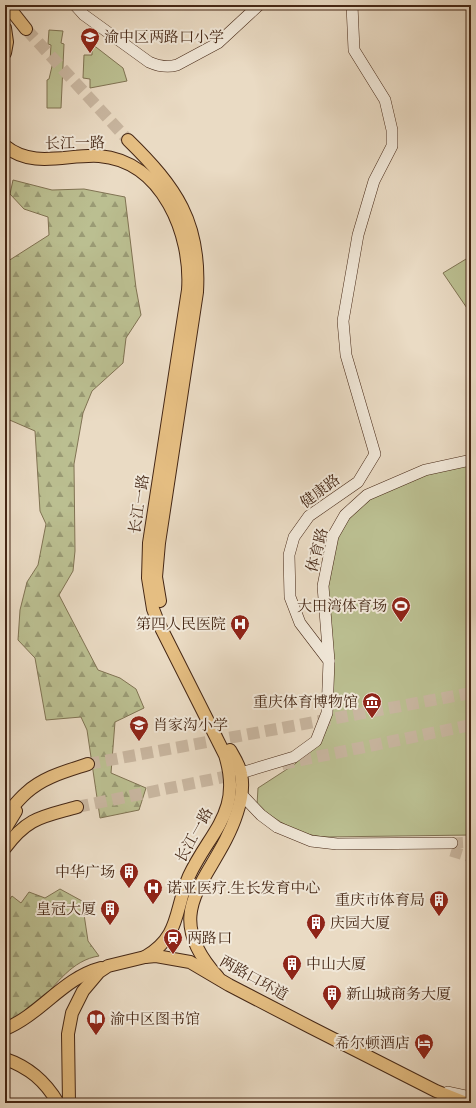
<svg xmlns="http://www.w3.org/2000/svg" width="476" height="1108" viewBox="0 0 476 1108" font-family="'EB Garamond','Noto Serif SC',serif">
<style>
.forest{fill:url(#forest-firs);stroke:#807353}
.pitch{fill:#bbbf91;stroke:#807353}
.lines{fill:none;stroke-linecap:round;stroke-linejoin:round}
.secondary-tunnel{stroke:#c9b7a1;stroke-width:11;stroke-dasharray:11 5.5;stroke-linecap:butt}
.primary-tunnel{stroke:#c9b7a1;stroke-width:12;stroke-dasharray:12 6;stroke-linecap:butt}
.secondary-casing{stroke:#452715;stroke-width:12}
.primary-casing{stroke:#452715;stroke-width:14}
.secondary{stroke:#f1e8d9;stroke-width:11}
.primary{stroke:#e5be82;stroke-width:12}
.rail{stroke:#452715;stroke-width:2;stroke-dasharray:7 7;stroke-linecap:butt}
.labels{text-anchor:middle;stroke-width:4;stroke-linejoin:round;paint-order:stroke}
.poi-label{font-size:15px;fill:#452715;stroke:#f1e8d9;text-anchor:start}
.street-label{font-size:15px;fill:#452715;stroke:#f1e8d9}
</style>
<defs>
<pattern id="forest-firs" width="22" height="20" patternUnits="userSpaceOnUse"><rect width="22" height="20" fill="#bbbf91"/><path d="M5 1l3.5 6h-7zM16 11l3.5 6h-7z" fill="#9a9b75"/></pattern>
</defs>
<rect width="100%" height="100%" fill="#eadbc4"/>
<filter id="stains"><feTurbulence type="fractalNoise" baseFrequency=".005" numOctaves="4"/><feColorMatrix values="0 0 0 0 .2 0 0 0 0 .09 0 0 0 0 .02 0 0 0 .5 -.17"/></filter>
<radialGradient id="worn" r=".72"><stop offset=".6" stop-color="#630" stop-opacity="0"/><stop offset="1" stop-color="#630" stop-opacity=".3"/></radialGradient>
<g class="forest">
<polygon points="13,180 52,190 84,189 125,197 136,288 141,315 126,338 123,363 92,391 83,413 74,464 75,551 73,571 59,595 98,670 120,678 136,689 144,708 115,722 111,773 146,788 139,810 100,818 87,730 81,717 46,720 35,658 18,640 20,610 27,582 38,565 46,524 40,511 35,431 5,418 5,263 49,235 48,217 24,209 10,194"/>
<path d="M60,889L82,901L88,941L99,956C72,960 57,984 39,1002C29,1010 16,1017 5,1024V906L12,896L21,903L29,892L45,898Z"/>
</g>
<g class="pitch">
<polygon points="49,30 63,31 61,43 64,44 61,108 47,108 47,80 49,79 53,62 50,61 51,45 48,44"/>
<polygon points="92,44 123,68 127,81 90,88 90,79 83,78 84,55 92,55"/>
<polygon points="471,256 471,314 443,273"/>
<path d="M471,465V835L325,837C297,835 279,822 257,805L258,788L295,764L317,743L331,713L327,586L337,537L349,517L371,498L427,474Z"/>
</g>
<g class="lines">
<g class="secondary-tunnel">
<polyline points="452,843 471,842"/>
<polyline points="451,851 471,857"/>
</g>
<g class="primary-tunnel">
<polyline points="26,29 128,140"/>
<polyline points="88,764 471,693"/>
<polyline points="282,764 471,725"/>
<polyline points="77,807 238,774"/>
</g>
<defs>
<g id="secondary">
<path d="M75,5L84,15L149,62C158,66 167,68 177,65L218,43L259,5"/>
<polyline points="329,661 323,586 333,536 345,515 367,495 425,470 471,460"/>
<polyline points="241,773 294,757 316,741 327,713 329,661 300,623 290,597 289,555 294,537 309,516 358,482 375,454 346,355 343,321 358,235 374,181 392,146 392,130 385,100 354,50 352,5"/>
<polyline points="242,795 261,815 277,827 311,841 337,844 452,843"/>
<polyline points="448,1092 471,1097"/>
</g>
<g id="primary">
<polyline points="7,5 26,29"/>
<polyline points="5,28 7,42 5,53"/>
<path d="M128,140C176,187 201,222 197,292L159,543L156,577L160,601"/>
<path d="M5,146C33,169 67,154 99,156C163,161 192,235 188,290L149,543L148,578L153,609L158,622L225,755C243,812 210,831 189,876C174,910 181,936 145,957"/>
<path d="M5,816C12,808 18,800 26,793C43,777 67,771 88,764"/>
<polyline points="5,829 16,811"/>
<path d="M5,848C28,817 42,817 77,807"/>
<path d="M218,977C155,908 216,879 237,813C241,801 244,788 241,774C240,766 234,757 230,750"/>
<path d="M5,1029C41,1014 63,978 101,968"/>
<path d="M5,1059C29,1067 45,1081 58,1103"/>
<polyline points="69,1103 68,1034 72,1013 83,991 99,972 108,966 145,957 156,956 190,962 229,985 310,1027 436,1091 466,1103"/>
</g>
</defs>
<use href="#secondary" class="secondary-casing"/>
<use href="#primary" class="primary-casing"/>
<use href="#secondary" class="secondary"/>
<use href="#primary" class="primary"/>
<polyline class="rail" points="5,1043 9,1042"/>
</g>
<defs>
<symbol id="school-pin" viewBox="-11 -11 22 30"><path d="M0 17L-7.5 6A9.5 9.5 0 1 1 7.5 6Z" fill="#8f2418" stroke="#f1e8d9"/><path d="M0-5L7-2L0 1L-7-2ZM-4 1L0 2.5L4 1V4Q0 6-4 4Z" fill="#fff"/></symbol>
<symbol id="stadium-pin" viewBox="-11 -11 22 30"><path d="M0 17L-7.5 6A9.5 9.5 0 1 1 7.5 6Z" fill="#8f2418" stroke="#f1e8d9"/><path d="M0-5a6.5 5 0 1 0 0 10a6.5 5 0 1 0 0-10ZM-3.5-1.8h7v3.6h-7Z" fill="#fff"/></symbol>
<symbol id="hospital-pin" viewBox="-11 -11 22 30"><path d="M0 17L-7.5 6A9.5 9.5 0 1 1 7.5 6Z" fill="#8f2418" stroke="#f1e8d9"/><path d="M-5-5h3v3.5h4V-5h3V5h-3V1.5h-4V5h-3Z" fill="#fff"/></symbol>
<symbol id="museum-pin" viewBox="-11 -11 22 30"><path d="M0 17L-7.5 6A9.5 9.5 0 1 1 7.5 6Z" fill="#8f2418" stroke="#f1e8d9"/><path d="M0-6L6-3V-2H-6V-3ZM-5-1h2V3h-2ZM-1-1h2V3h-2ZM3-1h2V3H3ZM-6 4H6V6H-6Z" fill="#fff"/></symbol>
<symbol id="building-pin" viewBox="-11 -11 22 30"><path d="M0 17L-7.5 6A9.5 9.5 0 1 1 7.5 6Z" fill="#8f2418" stroke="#f1e8d9"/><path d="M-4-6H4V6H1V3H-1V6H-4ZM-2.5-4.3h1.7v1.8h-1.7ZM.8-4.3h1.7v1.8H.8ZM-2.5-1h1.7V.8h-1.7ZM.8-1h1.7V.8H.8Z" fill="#fff"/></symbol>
<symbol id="station-pin" viewBox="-11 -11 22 30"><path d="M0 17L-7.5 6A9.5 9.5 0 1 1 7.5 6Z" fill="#8f2418" stroke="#f1e8d9"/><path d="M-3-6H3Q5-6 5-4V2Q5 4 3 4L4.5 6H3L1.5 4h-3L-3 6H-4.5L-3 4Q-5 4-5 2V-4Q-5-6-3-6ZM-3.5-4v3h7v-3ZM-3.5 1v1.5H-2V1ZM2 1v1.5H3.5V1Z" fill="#fff"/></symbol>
<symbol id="library-pin" viewBox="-11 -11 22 30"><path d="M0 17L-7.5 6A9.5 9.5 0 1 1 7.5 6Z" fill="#8f2418" stroke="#f1e8d9"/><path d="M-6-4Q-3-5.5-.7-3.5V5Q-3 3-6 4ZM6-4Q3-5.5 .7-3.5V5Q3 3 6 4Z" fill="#fff"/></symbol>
<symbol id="hotel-pin" viewBox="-11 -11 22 30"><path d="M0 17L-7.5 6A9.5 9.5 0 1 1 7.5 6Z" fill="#8f2418" stroke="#f1e8d9"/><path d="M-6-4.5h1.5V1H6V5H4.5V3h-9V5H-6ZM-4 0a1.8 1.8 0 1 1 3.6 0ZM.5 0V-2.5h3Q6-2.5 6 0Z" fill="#fff"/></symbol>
</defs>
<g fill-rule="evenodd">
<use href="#school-pin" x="79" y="26" width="22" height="30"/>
<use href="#stadium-pin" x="390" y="595" width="22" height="30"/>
<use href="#hospital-pin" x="229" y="613" width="22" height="30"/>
<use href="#museum-pin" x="361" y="691" width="22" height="30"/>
<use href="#school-pin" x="128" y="714" width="22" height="30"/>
<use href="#building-pin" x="118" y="861" width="22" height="30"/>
<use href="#hospital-pin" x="142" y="877" width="22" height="30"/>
<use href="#building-pin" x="428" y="889" width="22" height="30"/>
<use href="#building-pin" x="99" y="898" width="22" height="30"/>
<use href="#building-pin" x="305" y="912" width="22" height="30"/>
<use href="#station-pin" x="162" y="927" width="22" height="30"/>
<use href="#building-pin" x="281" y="953" width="22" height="30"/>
<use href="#building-pin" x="321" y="983" width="22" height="30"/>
<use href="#library-pin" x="85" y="1008" width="22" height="30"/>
<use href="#hotel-pin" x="413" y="1032" width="22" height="30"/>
</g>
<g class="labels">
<g class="poi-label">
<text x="104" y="42">渝中区两路口小学</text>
<text x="387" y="611" text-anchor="end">大田湾体育场</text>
<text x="226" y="629" text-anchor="end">第四人民医院</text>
<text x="358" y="707" text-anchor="end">重庆体育博物馆</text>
<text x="153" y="730">肖家沟小学</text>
<text x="115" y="877" text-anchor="end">中华广场</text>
<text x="167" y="893">诺亚医疗.生长发育中心</text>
<text x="425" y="905" text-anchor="end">重庆市体育局</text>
<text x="96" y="914" text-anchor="end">皇冠大厦</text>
<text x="330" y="928">庆园大厦</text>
<text x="187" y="943">两路口</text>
<text x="306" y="969">中山大厦</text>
<text x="346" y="999">新山城商务大厦</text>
<text x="110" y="1024">渝中区图书馆</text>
<text x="410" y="1048" text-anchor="end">希尔顿酒店</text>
</g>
<g class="street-label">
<text transform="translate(75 143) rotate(-1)" y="5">长江一路</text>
<text transform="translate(320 491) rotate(-37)" y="5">健康路</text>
<text transform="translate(139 504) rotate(-81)" y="5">长江一路</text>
<text transform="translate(317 550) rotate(-75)" y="5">体育路</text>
<text transform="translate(194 835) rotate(-61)" y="5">长江一路</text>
<text transform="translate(254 978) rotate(29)" y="5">两路口环道</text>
</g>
</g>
<rect width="476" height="1108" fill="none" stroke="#eadbc4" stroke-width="20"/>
<rect x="6" y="6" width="464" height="1096" fill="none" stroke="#452715" stroke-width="2"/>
<rect x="10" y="10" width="456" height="1088" fill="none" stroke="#452715"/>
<rect width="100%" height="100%" filter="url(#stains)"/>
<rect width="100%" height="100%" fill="url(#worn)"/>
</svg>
